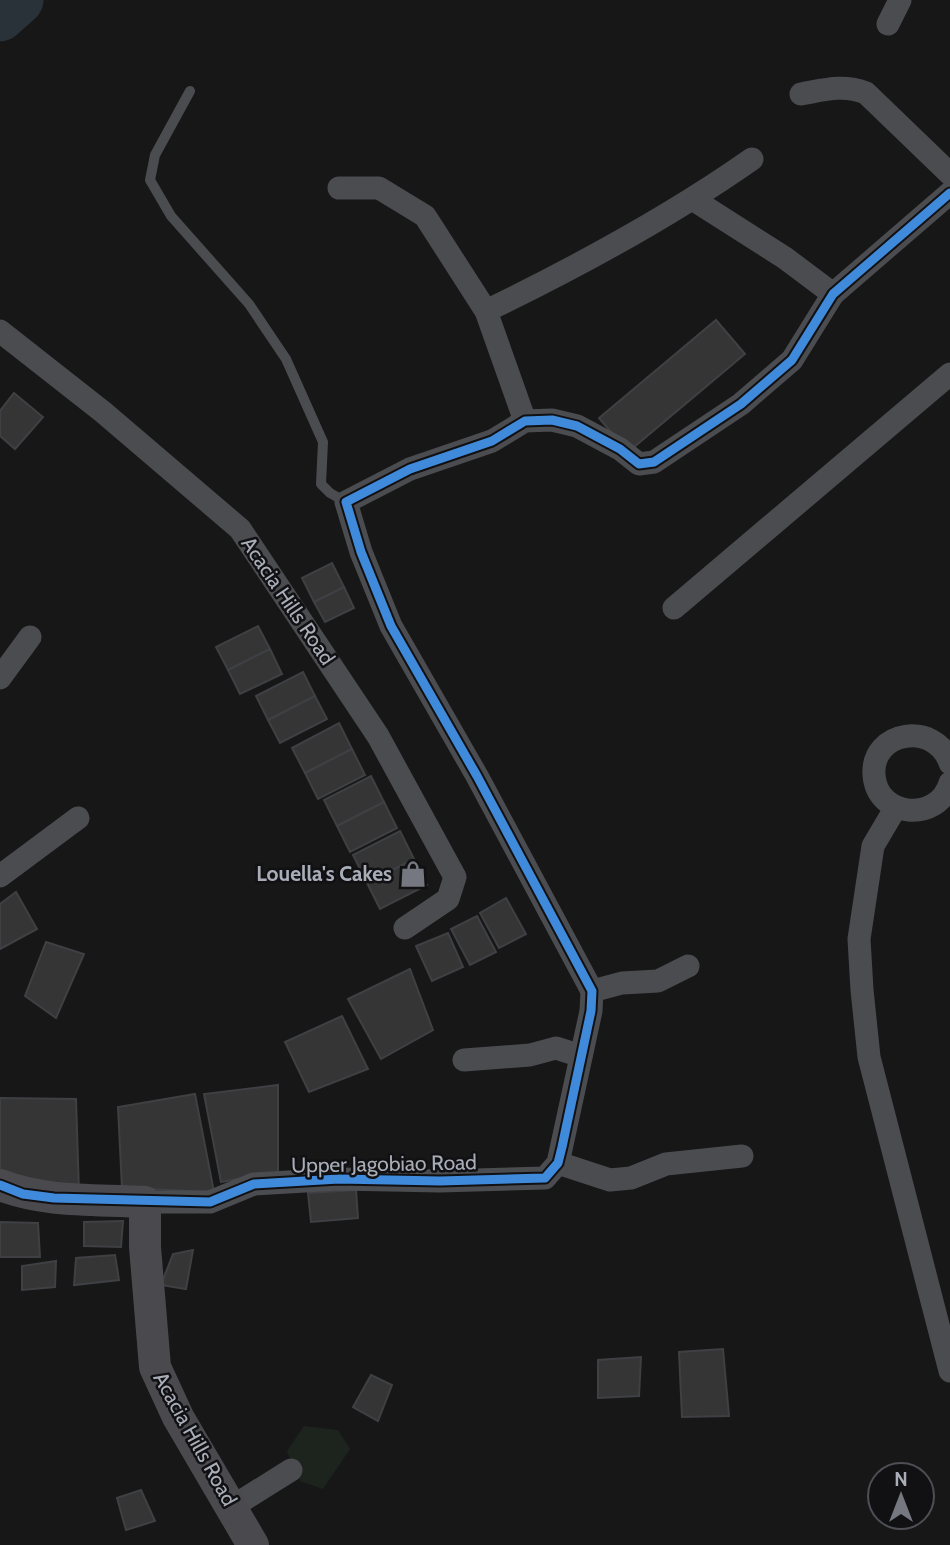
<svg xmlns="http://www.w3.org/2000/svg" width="950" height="1545" viewBox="0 0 950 1545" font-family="Cabin,sans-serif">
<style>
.green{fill:#1d241e}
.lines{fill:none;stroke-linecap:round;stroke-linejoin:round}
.river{stroke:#2a3239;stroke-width:49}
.building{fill:#353536;stroke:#3f4043;stroke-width:2}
.lane{stroke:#4b4c50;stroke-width:10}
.street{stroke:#4b4c50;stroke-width:23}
.secondary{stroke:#4a4a4e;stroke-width:32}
.cycleway-casing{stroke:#111113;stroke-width:13}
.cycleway{stroke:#408adc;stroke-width:9}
.labels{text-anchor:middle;stroke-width:5;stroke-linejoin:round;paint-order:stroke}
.street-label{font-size:21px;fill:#a8adb8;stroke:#111113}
.poi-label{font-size:21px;font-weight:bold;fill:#a8adb8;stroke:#111113;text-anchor:end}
</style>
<rect width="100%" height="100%" fill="#171717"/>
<polygon class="green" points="304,1426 338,1430 350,1449 323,1489 300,1481 287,1451"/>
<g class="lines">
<polyline class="river" points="0,17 19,0"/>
</g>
<g class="building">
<polygon points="716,320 745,354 628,452 599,418"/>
<polygon points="14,393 43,417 15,449 0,436 0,411"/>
<polygon points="332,563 344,587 314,602 302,578"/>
<polygon points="344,587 354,608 325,622 314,602"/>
<polygon points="258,626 270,649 228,670 216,647"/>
<polygon points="270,649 282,674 240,694 228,670"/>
<polygon points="303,672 315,696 268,720 256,696"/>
<polygon points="315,696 327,719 280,743 268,720"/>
<polygon points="339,723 352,749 305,773 292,748"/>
<polygon points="352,749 365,775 318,799 305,773"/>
<polygon points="371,776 384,802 337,826 324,800"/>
<polygon points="384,802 397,828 350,852 337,826"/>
<polygon points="400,831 414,859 367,883 353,855"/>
<polygon points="414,859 427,885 380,909 367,883"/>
<polygon points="16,892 37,929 0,949 0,904"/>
<polygon points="506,898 526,934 499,948 480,913"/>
<polygon points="477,916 496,952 470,965 451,929"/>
<polygon points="448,933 463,967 432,981 416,946"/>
<polygon points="46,942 84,954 56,1018 25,996"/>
<polygon points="410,969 433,1030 381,1059 348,999"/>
<polygon points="342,1016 368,1069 309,1092 285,1042"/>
<polygon points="278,1085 278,1172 221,1182 204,1094"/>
<polygon points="195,1094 214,1192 122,1188 118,1107"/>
<polygon points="0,1098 76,1099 79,1192 0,1174"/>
<polygon points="356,1190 358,1218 311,1222 308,1193"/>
<polygon points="123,1221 121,1247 84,1246 84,1222"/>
<polygon points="0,1222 38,1223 40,1257 0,1257"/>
<polygon points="193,1250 186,1289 161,1285 173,1254"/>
<polygon points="115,1255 119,1280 74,1285 76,1258"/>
<polygon points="56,1261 55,1287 22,1290 22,1266"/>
<polygon points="723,1349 729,1416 682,1417 679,1352"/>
<polygon points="641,1357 639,1396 598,1398 598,1360"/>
<polygon points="371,1375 392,1385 378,1421 353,1407"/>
<polygon points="141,1490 155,1521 126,1530 117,1498"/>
</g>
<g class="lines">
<polyline class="lane" points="190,91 155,155 150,180 171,216 249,304 286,359 323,442 321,484 330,493 346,502"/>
<g class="street">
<polyline points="888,24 900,0"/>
<path d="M801,94C824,90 843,84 866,93L950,174"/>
<polyline points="339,188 379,188 425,216 486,311 525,421"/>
<polyline points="694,200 785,258 833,294"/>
<path d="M486,311C579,266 668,218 752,159"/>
<polyline points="0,331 103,412 240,529 378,736 455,877 448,899 405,928"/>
<polyline points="674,608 950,374"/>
<polyline points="0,678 30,637"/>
<path d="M950,763C936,721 871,730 874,775C877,818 938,823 950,783"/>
<polyline points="896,807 873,846 859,939 862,990 869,1057 950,1371"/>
<polyline points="0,876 78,818"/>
<polyline points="592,991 622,983 658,981 688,966"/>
<polyline points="464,1060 530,1055 556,1048 581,1056"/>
<polyline points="558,1163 610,1180 631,1178 666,1164 742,1156"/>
<polyline points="145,1202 210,1202 254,1184 339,1179 440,1181 545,1178 558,1163 591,1011 592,991 477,776 391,626 361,552 346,502 410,469 492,441 525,421 552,420 577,426 620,449 639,464 654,462 741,404 792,360 833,294 950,193"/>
<polyline points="232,1507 291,1470"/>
</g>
<path class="secondary" d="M0,1185C46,1203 96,1199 145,1202V1247L155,1367L178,1417L253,1545"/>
<defs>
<polyline id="cycleway" points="0,1185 23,1194 54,1198 210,1202 254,1184 339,1179 440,1181 545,1178 558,1163 562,1147 591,1011 592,991 477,776 391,626 361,552 346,502 410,469 492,441 525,421 552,420 577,426 620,449 639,464 654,462 741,404 792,360 833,294 950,193"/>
</defs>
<use href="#cycleway" class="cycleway-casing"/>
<use href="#cycleway" class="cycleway"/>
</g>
<defs>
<symbol id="shop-bare" viewBox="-9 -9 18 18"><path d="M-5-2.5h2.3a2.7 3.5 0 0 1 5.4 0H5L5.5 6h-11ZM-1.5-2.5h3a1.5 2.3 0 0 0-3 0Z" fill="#757880" stroke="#111113" stroke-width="2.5" paint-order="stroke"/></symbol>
</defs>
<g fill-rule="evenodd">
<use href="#shop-bare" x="394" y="855" width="38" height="38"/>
</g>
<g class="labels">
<g class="street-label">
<text transform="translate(288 601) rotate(56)" y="7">Acacia Hills Road</text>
<text transform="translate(384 1164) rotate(-1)" y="7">Upper Jagobiao Road</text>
<text transform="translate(195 1439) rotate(61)" y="7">Acacia Hills Road</text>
</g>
<g class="poi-label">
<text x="392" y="881">Louella's Cakes</text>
</g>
</g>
<g transform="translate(901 1496)"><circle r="33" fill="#111113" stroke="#4d4f55" stroke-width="2"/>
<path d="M0-5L12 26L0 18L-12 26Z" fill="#757880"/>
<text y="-10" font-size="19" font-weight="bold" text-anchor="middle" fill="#a8adb8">N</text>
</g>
</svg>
